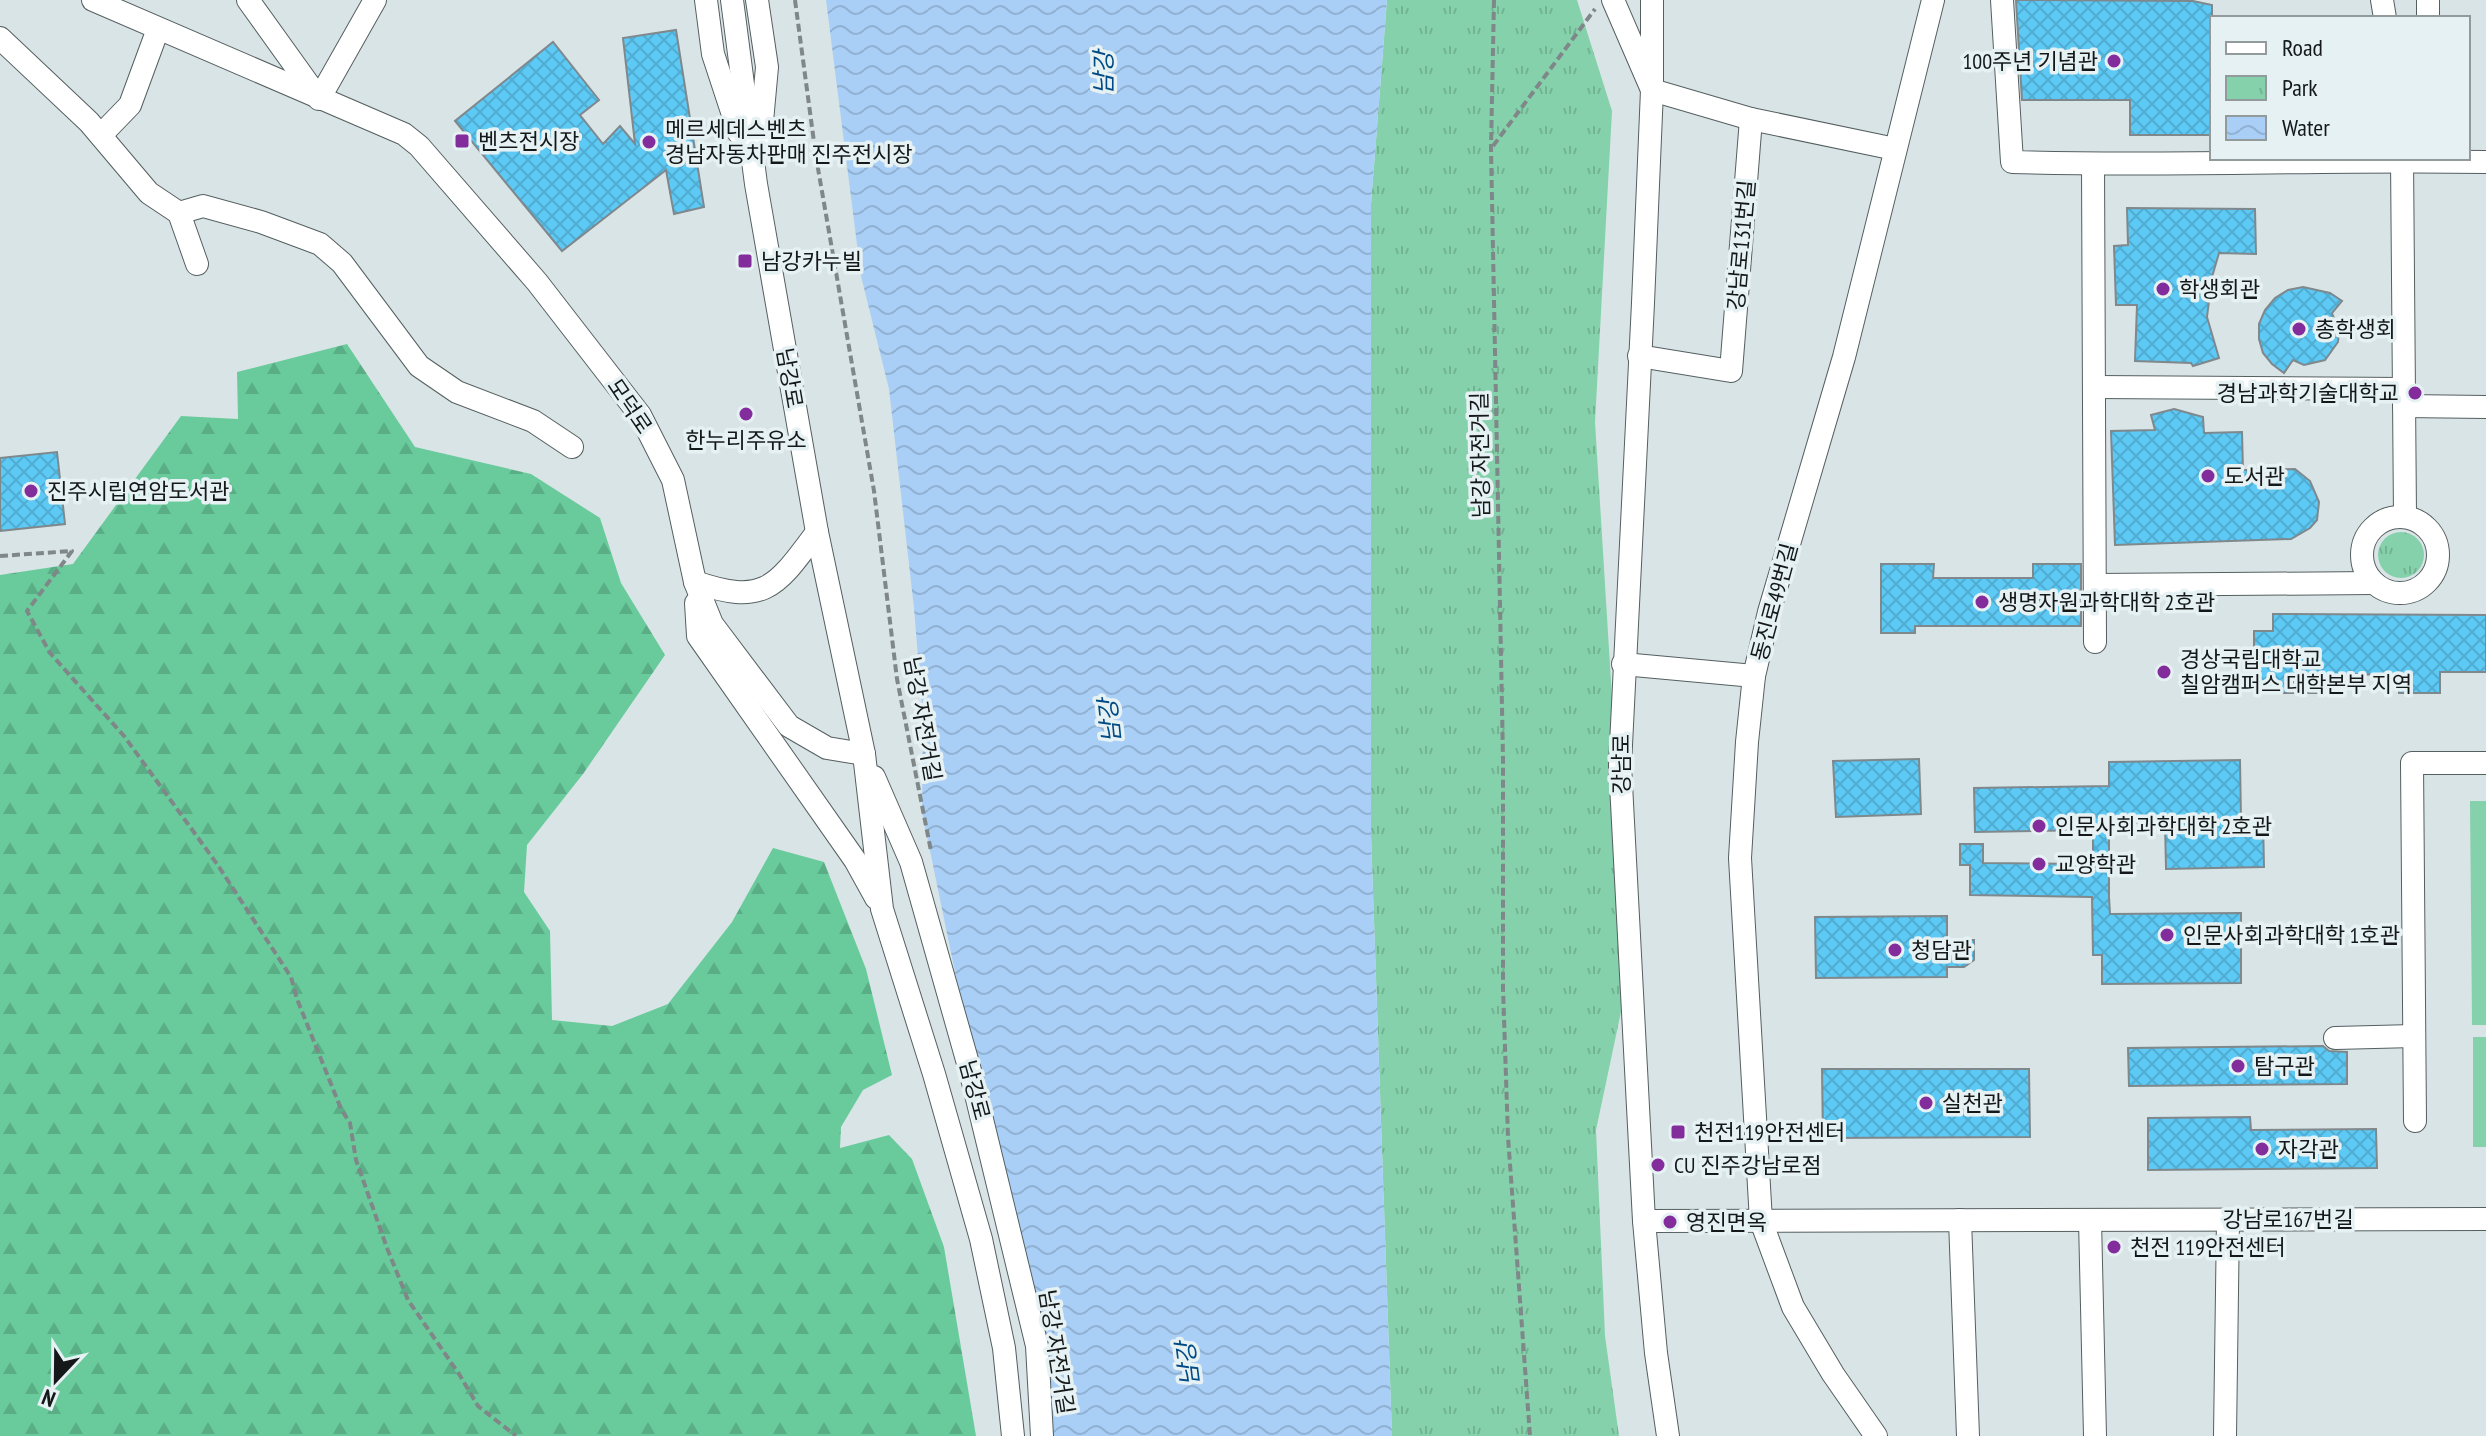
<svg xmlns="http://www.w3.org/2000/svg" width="2486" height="1436" viewBox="0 0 2486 1436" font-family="'PT Sans Narrow','Noto Sans KR',sans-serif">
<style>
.green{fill:#85d1ab}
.forest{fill:url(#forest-firs)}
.park{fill:url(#park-tufts)}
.water{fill:url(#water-waves)}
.building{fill:url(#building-cross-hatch);stroke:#7f888c;stroke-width:2}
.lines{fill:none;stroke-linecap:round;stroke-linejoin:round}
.minor-casing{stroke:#555f60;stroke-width:24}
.path{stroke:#7f8788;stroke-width:4;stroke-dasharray:8 4;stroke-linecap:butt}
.minor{stroke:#fff;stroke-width:22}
.poi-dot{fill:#822d9b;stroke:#e6f1f3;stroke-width:3}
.labels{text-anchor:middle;stroke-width:7;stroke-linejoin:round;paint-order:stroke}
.poi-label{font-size:22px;fill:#141818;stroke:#e6f1f3;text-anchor:start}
.street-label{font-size:22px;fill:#141818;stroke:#e6f1f3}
.water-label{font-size:24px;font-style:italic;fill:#004a85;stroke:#e6f1f3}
</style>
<defs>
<pattern id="forest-firs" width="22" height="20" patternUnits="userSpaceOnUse" patternTransform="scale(2)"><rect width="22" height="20" fill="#69cb9c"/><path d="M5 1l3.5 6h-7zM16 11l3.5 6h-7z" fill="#5aae86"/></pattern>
<pattern id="park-tufts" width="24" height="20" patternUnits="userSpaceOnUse" patternTransform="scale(2)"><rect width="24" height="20" fill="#85d1ab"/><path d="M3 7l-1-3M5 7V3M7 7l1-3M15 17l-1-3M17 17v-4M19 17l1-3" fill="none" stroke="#72b392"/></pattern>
<pattern id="water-waves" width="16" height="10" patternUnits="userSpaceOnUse" patternTransform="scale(2)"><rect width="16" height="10" fill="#a9cff7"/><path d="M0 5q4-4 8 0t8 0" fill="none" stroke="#91b1d3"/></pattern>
<pattern id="building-cross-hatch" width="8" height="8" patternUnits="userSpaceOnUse" patternTransform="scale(2)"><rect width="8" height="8" fill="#5dc9f5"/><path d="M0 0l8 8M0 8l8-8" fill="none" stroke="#50acd1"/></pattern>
</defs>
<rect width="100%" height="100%" fill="#d9e4e6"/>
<g class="green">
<polygon points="2470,801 2486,801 2486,1025 2472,1025"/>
<rect x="2473" y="1037" width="13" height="110"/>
</g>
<polygon class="forest" points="347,344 415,447 531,474 600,518 621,583 665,655 583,774 527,845 524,892 550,931 552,1020 612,1026 668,1004 732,922 773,848 824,862 866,969 892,1075 863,1090 841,1127 840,1148 889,1135 912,1159 944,1247 976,1436 0,1436 0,575 73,564 181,416 238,419 237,372"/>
<g class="park">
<polygon points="1387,0 1577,0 1612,111 1595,422 1629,974 1596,1130 1605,1336 1619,1436 1392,1436 1371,835 1371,204"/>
<circle cx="2401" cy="555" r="23"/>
</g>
<polygon class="water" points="826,0 1387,0 1371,204 1371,835 1392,1436 1037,1436 1041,1389 922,812 923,719 914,608 889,389 861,276"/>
<g class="building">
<polygon points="2016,0 2193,1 2212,5 2212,135 2130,135 2130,100 2022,100"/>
<polygon points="676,30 704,207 674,214 666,170 562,251 455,121 553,42 599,100 580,115 603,144 620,126 635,144 623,38"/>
<polygon points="2127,208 2255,209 2256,254 2219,253 2212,277 2207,317 2219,358 2193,366 2191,363 2135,361 2137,305 2116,305 2114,246 2128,245"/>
<polygon points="2303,287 2330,293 2342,301 2332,313 2339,332 2338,342 2325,360 2304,365 2293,360 2284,373 2272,364 2263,353 2259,339 2259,324 2265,310 2275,298 2288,290"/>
<polygon points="2174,409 2203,417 2204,433 2242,432 2243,470 2295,469 2310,481 2319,502 2317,520 2310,528 2291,539 2115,545 2111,431 2155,430 2151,415"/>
<polygon points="57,452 65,524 0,531 0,458"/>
<polygon points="1881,564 1934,564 1933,578 2033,578 2033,564 2081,564 2081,626 1915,626 1915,633 1881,633"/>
<polygon points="2273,614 2486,615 2486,672 2440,672 2440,693 2399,693 2399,675 2338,674 2337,693 2254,693 2254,631 2273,631"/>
<polygon points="1919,759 1921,814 1836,817 1833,761"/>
<polygon points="2240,760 2241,820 2263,820 2264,867 2166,869 2165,822 2109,823 2109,897 2110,914 2241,913 2241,983 2102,984 2102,955 2093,955 2092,897 1970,895 1970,865 1960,865 1960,844 1983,844 1983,863 2093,864 2093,830 1975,832 1974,788 2109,786 2109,762"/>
<polygon points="1947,916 1947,940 1974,940 1974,960 1964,967 1947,967 1947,977 1816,978 1815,917"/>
<polygon points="2323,1046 2329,1051 2347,1052 2347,1084 2129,1086 2128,1048"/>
<polygon points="1822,1069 2029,1069 2030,1137 1823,1138"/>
<polygon points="2250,1117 2251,1130 2376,1129 2377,1168 2148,1170 2148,1118"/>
</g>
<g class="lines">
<defs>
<g id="minor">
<polyline points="93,0 404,134 419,146 537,282 640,415 673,480 695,582 712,624 789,726 827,748 864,754"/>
<polyline points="248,0 319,99 375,0"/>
<polyline points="706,0 713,54 739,133"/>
<polyline points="732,0 756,184 817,532 864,754 882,909 934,1074 981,1239 1004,1348 1013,1436"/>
<polyline points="757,0 767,67 760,143"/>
<polyline points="1613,0 1652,90 1751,119 1895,149"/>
<polyline points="1652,0 1652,90 1643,303 1620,765 1644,1221 1656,1353 1668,1436"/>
<path d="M2002,0L2012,162C2170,167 2328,159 2486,162"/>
<polyline points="2382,0 2385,18"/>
<polyline points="2428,18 2428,0"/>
<polyline points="0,38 89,122 149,193 179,213 197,264"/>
<polyline points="101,135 130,105 158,29"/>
<polyline points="2402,158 2405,516"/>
<polyline points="2093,164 2095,642"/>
<polyline points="179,213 203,206 261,222 320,244 342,263 419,366 457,392 533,421 572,447"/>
<polyline points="1639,356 1731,371 1751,119"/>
<polyline points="2096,387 2404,389"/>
<polyline points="2404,406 2486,407"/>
<circle cx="2400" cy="555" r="38"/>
<path d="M695,582C765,606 776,587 817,532"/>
<polyline points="2096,585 2374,583"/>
<polyline points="696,603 698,636 855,860 876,898"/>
<polyline points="1623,664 1754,676"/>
<polyline points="874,777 911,862 971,1074 1037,1346 1042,1436"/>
<polyline points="2335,1038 2414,1036"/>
<polyline points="2415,1121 2412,763 2486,763"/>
<polyline points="1960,1220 1968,1436"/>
<polyline points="2090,1220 2095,1436"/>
<polyline points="1644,1221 2486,1219"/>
<polyline points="1876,1436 1833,1374 1793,1307 1761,1221 1740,858 1747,742 1754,676 1769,612 1844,357 1933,0"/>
<polyline points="2225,1436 2228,1219"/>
</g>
</defs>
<use href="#minor" class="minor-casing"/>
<g class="path">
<polyline points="795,0 816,157 874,491 897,679 931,851"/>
<polyline points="1494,0 1491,148 1503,758 1503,988 1508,1137 1530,1436"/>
<polyline points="1493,146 1595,9"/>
<polyline points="0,556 72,551 27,611 50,653 124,736 217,864 291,977 297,999 341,1109 350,1123 356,1160 387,1248 408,1300 459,1374 478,1406 516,1436"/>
</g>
<use href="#minor" class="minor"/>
</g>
<g class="poi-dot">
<circle cx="2114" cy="61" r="8"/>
<rect x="454" y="133" width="16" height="16" rx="4"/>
<circle cx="649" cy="142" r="8"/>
<rect x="737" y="253" width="16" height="16" rx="4"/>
<circle cx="2163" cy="289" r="8"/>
<circle cx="2299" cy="329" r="8"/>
<circle cx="2415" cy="393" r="8"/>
<circle cx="746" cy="414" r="8"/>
<circle cx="2208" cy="476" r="8"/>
<circle cx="31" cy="491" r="8"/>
<circle cx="1982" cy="602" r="8"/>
<circle cx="2164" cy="672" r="8"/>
<circle cx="2039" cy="826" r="8"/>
<circle cx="2039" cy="864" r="8"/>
<circle cx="2167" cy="935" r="8"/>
<circle cx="1895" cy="950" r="8"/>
<circle cx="2238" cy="1066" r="8"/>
<circle cx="1926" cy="1103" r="8"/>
<rect x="1670" y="1124" width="16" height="16" rx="4"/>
<circle cx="2262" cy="1149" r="8"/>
<circle cx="1658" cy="1165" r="8"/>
<circle cx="1670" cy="1222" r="8"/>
<circle cx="2114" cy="1247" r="8"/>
</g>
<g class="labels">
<g class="poi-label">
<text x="2098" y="69" text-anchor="end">100주년 기념관</text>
<text x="665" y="137">메르세데스벤츠<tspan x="665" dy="25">경남자동차판매 진주전시장</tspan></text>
<text x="478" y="149">벤츠전시장</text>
<text x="761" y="269">남강카누빌</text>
<text x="2179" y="297">학생회관</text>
<text x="2315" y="337">총학생회</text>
<text x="2399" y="401" text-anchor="end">경남과학기술대학교</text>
<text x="746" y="448" text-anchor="middle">한누리주유소</text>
<text x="2224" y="484">도서관</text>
<text x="47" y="499">진주시립연암도서관</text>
<text x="1998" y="610">생명자원과학대학 2호관</text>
<text x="2180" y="667">경상국립대학교<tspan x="2180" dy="25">칠암캠퍼스 대학본부 지역</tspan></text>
<text x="2055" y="834">인문사회과학대학 2호관</text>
<text x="2055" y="872">교양학관</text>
<text x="2183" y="943">인문사회과학대학 1호관</text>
<text x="1911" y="958">청담관</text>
<text x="2254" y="1074">탐구관</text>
<text x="1942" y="1111">실천관</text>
<text x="1694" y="1140">천전119안전센터</text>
<text x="2278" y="1157">자각관</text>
<text x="1674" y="1173">CU 진주강남로점</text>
<text x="1686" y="1230">영진면옥</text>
<text x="2130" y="1255">천전 119안전센터</text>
</g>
<g class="street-label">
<text transform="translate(1741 245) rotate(-85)" y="8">강남로131번길</text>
<text transform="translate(790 378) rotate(80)" y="8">남강로</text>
<text transform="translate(630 406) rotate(56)" y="8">모덕로</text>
<text transform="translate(1480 455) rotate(-91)" y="8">남강 자전거길</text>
<text transform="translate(1774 602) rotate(-75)" y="8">동진로49번길</text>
<text transform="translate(923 719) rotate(80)" y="8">남강 자전거길</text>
<text transform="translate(1621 764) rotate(-90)" y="8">강남로</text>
<text transform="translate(975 1090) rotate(75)" y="8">남강로</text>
<text x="2288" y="1227">강남로167번길</text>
<text transform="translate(1057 1352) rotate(81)" y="8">남강 자전거길</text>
</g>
<g class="water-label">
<text transform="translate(1104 73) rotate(-90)" y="8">남강</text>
<text transform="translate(1110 721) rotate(-96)" y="8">남강</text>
<text transform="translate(1188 1364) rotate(-97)" y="8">남강</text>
</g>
</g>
<rect x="2210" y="16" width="260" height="144" fill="#e6f1f3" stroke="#929a9b" stroke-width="2"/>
<rect x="2226" y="42" width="40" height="12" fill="#ffffff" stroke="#929a9b" stroke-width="2"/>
<text x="2282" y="56" font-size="24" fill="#141818">Road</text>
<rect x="2226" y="76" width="40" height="24" fill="url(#park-tufts)" stroke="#929a9b" stroke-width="2"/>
<text x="2282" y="96" font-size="24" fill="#141818">Park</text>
<rect x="2226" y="116" width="40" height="24" fill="url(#water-waves)" stroke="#929a9b" stroke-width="2"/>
<text x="2282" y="136" font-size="24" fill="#141818">Water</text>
<g transform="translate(56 1380) rotate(202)" stroke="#e6f1f3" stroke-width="6" paint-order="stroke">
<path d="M0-6L14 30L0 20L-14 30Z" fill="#141818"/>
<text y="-12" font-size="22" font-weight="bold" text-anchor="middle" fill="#141818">N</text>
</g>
</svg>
